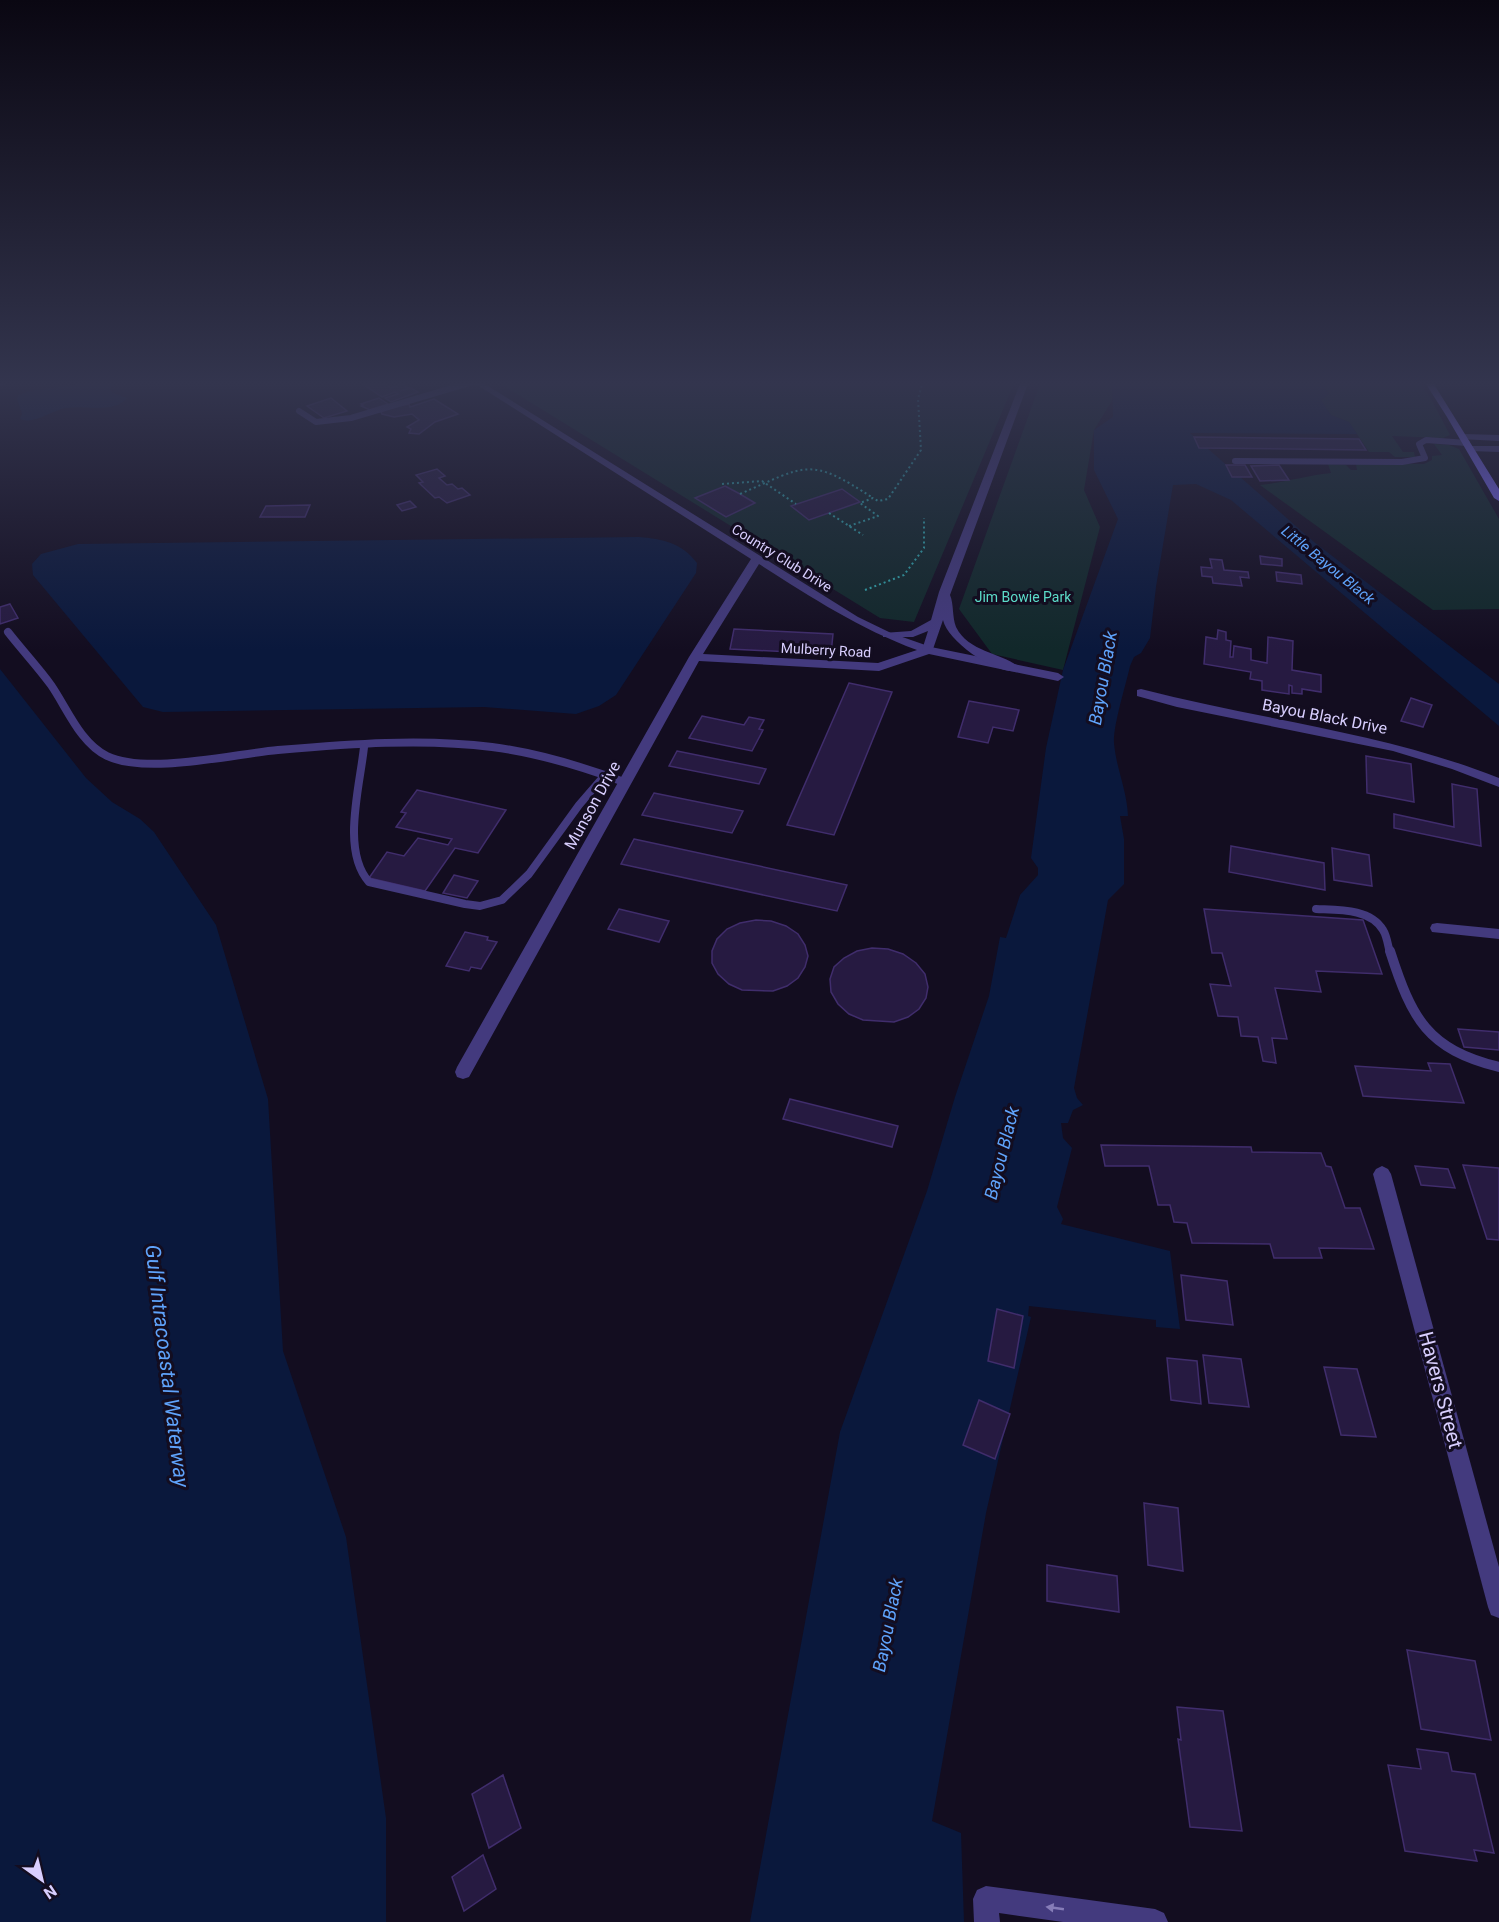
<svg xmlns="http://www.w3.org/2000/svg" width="1499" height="1922" viewBox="0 0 1499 1922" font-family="Roboto,sans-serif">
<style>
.green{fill:#11282a}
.water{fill:#0a183c}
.building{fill:#261a41;stroke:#402d6c;stroke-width:1.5}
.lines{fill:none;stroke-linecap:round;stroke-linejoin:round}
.path{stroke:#31aaaf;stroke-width:2;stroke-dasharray:2 3;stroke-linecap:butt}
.service-far2{stroke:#433a7e;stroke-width:6}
.service-far1{stroke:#433a7e;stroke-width:8}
.service{stroke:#433a7e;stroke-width:10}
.minor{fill:#433a7e;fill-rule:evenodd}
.tertiary{fill:#433a7e;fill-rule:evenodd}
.secondary{fill:#7a68fb;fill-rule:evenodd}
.oneway{fill:#867db8}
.labels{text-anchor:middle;stroke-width:6;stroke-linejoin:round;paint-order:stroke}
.far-street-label{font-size:14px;fill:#d8cefe;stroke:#130d20}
.far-park-label{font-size:14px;fill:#5cdcc9;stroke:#130d20}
.far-water-label{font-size:15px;font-style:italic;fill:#5fa3fb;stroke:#130d20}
.street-label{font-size:16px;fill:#d8cefe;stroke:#130d20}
.water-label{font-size:18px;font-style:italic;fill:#5fa3fb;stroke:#130d20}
.near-street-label{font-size:20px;fill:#d8cefe;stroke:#130d20}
.near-water-label{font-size:21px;font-style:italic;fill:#5fa3fb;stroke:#130d20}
</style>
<rect width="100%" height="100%" fill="#130d20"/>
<g class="green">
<polygon points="496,381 1015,381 914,622 880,618"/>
<polygon points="1041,381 1112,381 1113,399 1094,430 1084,490 1100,527 1063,670 992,654 959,609"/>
<polygon points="1321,381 1418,381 1430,397 1450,435 1443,438 1392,436 1403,452 1414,452 1415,457 1395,457 1389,452 1369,452 1349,422 1331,415 1320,400 1329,394"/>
<path d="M1434,444L1449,445L1459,449L1499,519V609L1433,610L1260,485C1287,482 1304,476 1331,473L1328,464L1346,465L1351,470H1357L1356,464H1424L1432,460V456L1442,455Z"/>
</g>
<g class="water">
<path d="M87,381H117L110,389L111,392L127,398C114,414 84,405 66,408C51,410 35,425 20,419L22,414L17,398L19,395L30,391L67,386Z"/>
<path d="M1112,381H1321L1329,394L1321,400L1331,415L1349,422L1357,434L1190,433L1314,542L1499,684V726L1231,500L1196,484L1173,485L1156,587L1150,638L1141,653L1134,657L1130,666C1126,685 1113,725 1114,743C1116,768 1127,790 1128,816H1120L1124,839V884L1108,900L1074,1088L1077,1098L1083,1105L1073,1110L1068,1123H1061L1063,1138L1072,1148L1057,1207L1063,1219L1061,1224L1170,1251L1180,1329L1156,1327V1320L1029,1306L1028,1316L1031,1317L986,1513L932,1821L961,1833L964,1922H750L840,1432L927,1191L955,1097L989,996L1000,937L1006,938L1020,895L1038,875V868L1031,858L1046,748L1063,670L1118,519L1094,470V430L1113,417Z"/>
<path d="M639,537C663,539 682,543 697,563L696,573L616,695L599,706L576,714L484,707L163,712L143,707L33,575L32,564L41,554L78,544Z"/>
<polygon points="0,669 86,778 112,802 140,819 154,832 216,925 268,1099 283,1351 346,1537 386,1818 386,1922 0,1922"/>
</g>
<g class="building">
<polygon points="364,381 380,381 391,388 402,384 409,388 400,391 411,388 418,392 391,402 385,398 398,394 395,392 382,397 364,385 369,383"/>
<polygon points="331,398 347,411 324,418 307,406"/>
<polygon points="379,398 388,404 370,410 361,406 363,405 361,404"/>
<polygon points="434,399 458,414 435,422 419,434 409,433 411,429 407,427 419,420 412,414 394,417 382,414 381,412 388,408 409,404 410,407"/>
<polygon points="1194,437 1359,439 1366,450 1199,448"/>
<polygon points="1226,465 1245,465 1252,477 1232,477"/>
<polygon points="1279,465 1289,480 1260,481 1251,466"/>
<polygon points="437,469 445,476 439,478 447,485 452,484 458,489 462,488 470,495 447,503 439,497 435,498 419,483 423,482 416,475"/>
<polygon points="725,486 740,494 755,503 726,517 695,498"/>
<polygon points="842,489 860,502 809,520 791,506"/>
<polygon points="410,501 416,507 402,511 397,505"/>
<polygon points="310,505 305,517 260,517 266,506"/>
<polygon points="1260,556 1282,559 1282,566 1261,564"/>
<polygon points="1210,559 1222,560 1224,570 1248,572 1249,578 1240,577 1242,586 1213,583 1212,577 1202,576 1201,567 1212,568"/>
<polygon points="1276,572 1301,575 1302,584 1277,581"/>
<polygon points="10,604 18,618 0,624 0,607"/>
<polygon points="734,629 833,634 831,654 730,649"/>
<polygon points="1218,630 1226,632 1226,640 1231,641 1230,657 1233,657 1234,646 1251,649 1251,660 1267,663 1268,637 1293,641 1292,670 1321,675 1321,692 1302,689 1302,694 1292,693 1292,686 1289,685 1289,694 1262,690 1262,681 1250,679 1251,672 1204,664 1206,637 1217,639"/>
<polygon points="849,683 892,692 834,835 787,825"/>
<polygon points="1411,698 1432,705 1423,727 1401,721"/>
<polygon points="969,701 1019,710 1013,731 993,727 988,743 958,737"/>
<polygon points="702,716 744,725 749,717 764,720 759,729 763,730 752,751 689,738"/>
<polygon points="677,751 766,769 759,784 669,766"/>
<polygon points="1366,756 1411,764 1414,802 1367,793"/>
<polygon points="1452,784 1477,789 1481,846 1394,828 1394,814 1454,827"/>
<polygon points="417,790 506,810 478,853 455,848 425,891 369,878 387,852 404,856 418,838 448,845 452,839 396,827 406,813 401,812"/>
<polygon points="654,793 743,811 732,833 642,815"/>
<polygon points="634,839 847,885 837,911 621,864"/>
<polygon points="1231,846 1324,863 1325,890 1229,872"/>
<polygon points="1332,848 1369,855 1372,886 1334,880"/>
<polygon points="454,875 478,881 467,898 443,893"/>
<polygon points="619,909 669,921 659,942 608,929"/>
<polygon points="1204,909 1363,920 1382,974 1316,971 1321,992 1275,988 1287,1039 1272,1038 1276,1063 1263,1061 1258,1037 1241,1036 1238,1017 1218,1016 1210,984 1231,986 1222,953 1212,953"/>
<polygon points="756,920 771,921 786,926 798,934 805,945 808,956 805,967 798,978 787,986 773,991 742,990 729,984 718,974 712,963 712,951 717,939 727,929 740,923"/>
<polygon points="465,932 488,937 487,940 497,942 481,969 471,967 469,971 446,966"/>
<polygon points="872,948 888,949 903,954 916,963 925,974 928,987 926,998 919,1009 908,1017 894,1022 863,1020 849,1014 838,1004 831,992 830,979 834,967 844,958 857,951"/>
<polygon points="1458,1029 1499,1032 1499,1050 1464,1047"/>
<polygon points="1428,1063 1450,1064 1464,1103 1363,1096 1355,1066 1431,1071"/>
<polygon points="790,1099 898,1126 892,1147 783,1119"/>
<polygon points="1101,1145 1251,1147 1252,1152 1321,1153 1326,1166 1331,1167 1345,1208 1360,1208 1374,1249 1319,1248 1322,1258 1274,1258 1270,1244 1192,1243 1187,1223 1174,1222 1170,1205 1158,1205 1149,1166 1105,1166"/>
<polygon points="1463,1165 1499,1168 1499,1240 1487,1239"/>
<polygon points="1415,1166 1448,1169 1455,1188 1421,1185"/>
<polygon points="1181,1275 1227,1281 1233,1325 1186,1320"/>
<polygon points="997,1309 1023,1316 1014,1368 988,1361"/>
<polygon points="1203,1355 1241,1359 1249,1407 1209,1403"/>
<polygon points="1167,1358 1197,1361 1201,1404 1171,1400"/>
<polygon points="1324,1367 1357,1369 1376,1437 1341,1435"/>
<polygon points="979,1400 1010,1414 995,1459 963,1445"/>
<polygon points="1144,1503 1178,1508 1183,1571 1148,1565"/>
<polygon points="1047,1565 1117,1576 1119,1612 1047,1601"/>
<polygon points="1407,1650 1475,1661 1491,1740 1421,1729"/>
<polygon points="1177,1707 1223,1711 1242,1831 1190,1827 1178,1739 1181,1740"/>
<polygon points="1417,1749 1448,1753 1452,1771 1475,1774 1494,1853 1474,1850 1477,1861 1405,1851 1388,1765 1421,1769"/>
<polygon points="503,1775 521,1828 489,1848 472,1794"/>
<polygon points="483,1855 496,1889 464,1911 452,1877"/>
</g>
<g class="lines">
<g class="path">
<polyline points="722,484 762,481 796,504"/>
<path d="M740,494C807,465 809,456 873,498"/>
<polyline points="829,513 863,535"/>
<polyline points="849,526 878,516 860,503 873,498 878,501 888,499 921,450 918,399 923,381"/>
<polyline points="865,590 904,575 924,548 924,518"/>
</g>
<g class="service-far2">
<polyline points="0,382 6,381"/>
<polyline points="299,411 316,422 351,418 476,381"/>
<polyline points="1235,461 1402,462 1425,458 1419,444 1426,440 1467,443"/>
</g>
<g class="service-far1">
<path d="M8,632C22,650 38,667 51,685C67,708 80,743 107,756C148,775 233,754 278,750C349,744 422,738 492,747C538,753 581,766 624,782"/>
<path d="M364,747C360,786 341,851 369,882L465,904L480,906L502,900L529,874L579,805L605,775"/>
<path d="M1316,909C1337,910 1370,908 1383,930C1387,936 1388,946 1390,953"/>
</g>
<path class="service" d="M1390,951C1412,1019 1427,1049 1499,1067"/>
<g class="minor">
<path d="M471,381H480L858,617L891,633L931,647L1058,673L1064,677L1058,681L929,654L879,671L699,661L469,1077L463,1079L457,1077L455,1072L457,1067L689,657L751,559ZM759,564C811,597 858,628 917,650L878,663L703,654Z"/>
<polygon points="1437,923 1499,929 1499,939 1432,932 1430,928 1432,924"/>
<polygon points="1382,1166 1388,1169 1391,1174 1499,1567 1499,1618 1491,1615 1488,1607 1373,1174 1376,1169"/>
<polygon points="986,1886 1155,1909 1164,1913 1168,1922 1063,1922 999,1913 1000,1922 974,1922 973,1899 977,1890"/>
</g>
<g class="tertiary">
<path d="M1021,381H1029L950,595C954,604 952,617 956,627C969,653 1002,652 1020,668L1018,671C996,675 948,642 943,620L932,652H924L922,650L928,631L913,637H883V633L911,631L931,620L939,592Z"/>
<polygon points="1463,434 1499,435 1499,441 1460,439 1460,435"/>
<polygon points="1467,446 1499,446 1499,452 1470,451 1467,450"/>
<path d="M1141,689C1260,720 1384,732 1499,778V787L1452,769L1393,751L1177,707L1137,696V690Z"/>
</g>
<polygon class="secondary" points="1424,381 1432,381 1499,489 1499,501 1494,498 1447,417"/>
</g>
<defs><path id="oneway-solid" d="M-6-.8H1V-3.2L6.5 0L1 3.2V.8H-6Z" transform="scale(1.5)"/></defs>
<use class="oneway" href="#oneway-solid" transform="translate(1055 1908) rotate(-172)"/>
<linearGradient id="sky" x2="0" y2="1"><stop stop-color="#0a0712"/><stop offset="0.59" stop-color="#33354e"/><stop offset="1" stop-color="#33354e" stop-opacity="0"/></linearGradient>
<rect width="1499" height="650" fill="url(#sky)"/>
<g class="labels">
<g class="far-street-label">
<text transform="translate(782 558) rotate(32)" y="5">Country Club Drive</text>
<text transform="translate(826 650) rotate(3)" y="5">Mulberry Road</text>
</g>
<g class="far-park-label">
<text x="1023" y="602">Jim Bowie Park</text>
</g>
<g class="far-water-label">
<text transform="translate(1328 565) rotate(39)" y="5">Little Bayou Black</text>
</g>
<g class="street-label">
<text transform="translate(1325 716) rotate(11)" y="6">Bayou Black Drive</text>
<text transform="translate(592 805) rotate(-61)" y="6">Munson Drive</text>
</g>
<g class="water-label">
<text transform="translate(1103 678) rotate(-80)" y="6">Bayou Black</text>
<text transform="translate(1002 1153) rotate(-76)" y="6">Bayou Black</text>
<text transform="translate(888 1625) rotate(-79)" y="6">Bayou Black</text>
</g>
<g class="near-street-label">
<text transform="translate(1441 1390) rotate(75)" y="7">Havers Street</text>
</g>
<g class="near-water-label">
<text transform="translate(167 1366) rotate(83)" y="7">Gulf Intracoastal Waterway</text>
</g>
</g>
<g transform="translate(42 1880) rotate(146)" stroke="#130d20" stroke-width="4.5" paint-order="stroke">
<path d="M0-4.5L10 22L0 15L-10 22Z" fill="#d8cefe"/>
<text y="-9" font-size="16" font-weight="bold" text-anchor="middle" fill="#d8cefe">N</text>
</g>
</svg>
